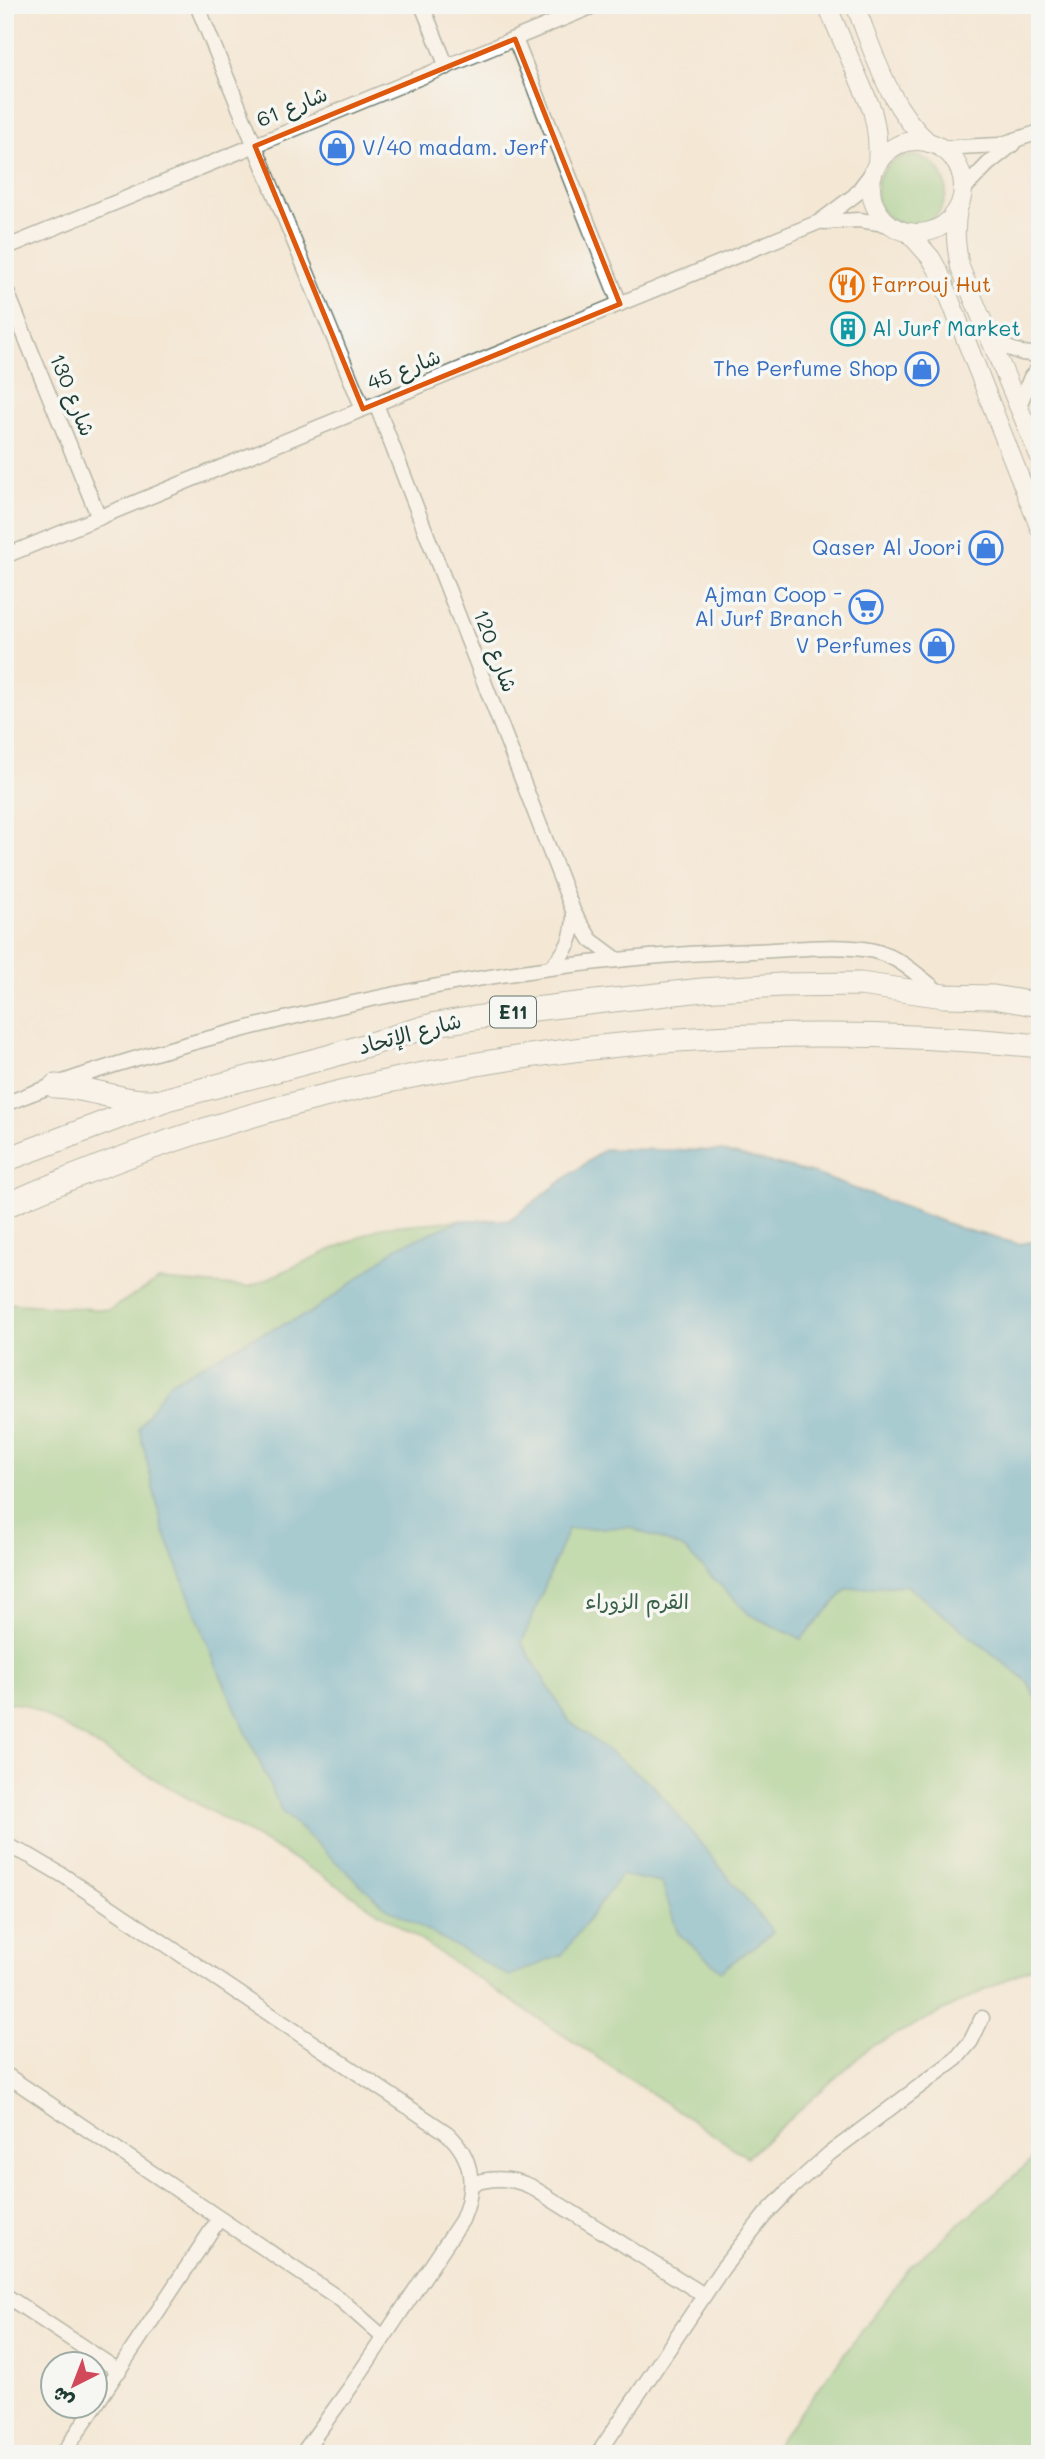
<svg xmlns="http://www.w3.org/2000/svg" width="1045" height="2459" viewBox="0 0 1045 2459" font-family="Mali,'Playpen Sans Arabic',sans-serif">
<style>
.green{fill:#8aca82;stroke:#54845b;stroke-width:2}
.water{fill:#4da8cb;stroke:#367280;stroke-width:2}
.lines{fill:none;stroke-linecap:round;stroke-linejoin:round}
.minor-casing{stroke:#6a796d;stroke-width:17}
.tertiary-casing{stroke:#6a796d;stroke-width:20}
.trunk-casing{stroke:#6a796d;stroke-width:25}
.minor{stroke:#fff;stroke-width:14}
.tertiary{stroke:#fff;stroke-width:18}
.trunk{stroke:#fff;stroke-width:23}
.marked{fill:none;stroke:#de580e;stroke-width:5;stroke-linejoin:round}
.labels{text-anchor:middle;stroke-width:7;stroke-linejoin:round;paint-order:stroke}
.shield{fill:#f6f6f2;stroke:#60746d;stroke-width:2}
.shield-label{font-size:19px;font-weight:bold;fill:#1f3d34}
.street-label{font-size:21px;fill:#1f3d34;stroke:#f6f6f2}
.shop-label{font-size:21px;fill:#366cbe;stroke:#f6f6f2;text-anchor:end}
.food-label{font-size:21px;fill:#c56008;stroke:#f6f6f2;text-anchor:start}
.culture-label{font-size:21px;fill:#0d838f;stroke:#f6f6f2;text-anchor:start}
.park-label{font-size:21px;fill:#3a6048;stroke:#f6f6f2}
</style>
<rect width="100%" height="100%" fill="#f6f6f2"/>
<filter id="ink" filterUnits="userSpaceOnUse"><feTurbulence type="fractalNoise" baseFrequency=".0143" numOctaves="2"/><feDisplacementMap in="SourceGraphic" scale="14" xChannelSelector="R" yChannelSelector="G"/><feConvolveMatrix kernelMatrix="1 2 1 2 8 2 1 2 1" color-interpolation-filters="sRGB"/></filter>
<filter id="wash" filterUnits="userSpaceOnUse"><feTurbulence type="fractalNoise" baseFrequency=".00686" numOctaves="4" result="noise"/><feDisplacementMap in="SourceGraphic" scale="28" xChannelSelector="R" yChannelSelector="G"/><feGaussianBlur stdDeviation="1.57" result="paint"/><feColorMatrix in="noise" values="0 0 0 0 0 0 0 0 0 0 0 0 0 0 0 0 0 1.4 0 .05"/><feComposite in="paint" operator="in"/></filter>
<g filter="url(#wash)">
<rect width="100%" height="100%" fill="#f4e8d6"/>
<g class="green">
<circle cx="911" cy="191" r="35"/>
<polygon points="605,1149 721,1151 815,1174 962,1229 1018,1244 1040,1241 1040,1963 870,2047 747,2157 325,1877 26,1705 5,1702 5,1303 109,1310 159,1280 249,1287 382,1227 461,1220 509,1220"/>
<polygon points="1040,2153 1040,2454 769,2454 911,2266"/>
</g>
<polygon class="water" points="605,1149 721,1151 815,1174 962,1229 1018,1244 1040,1241 1040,1707 1028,1682 906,1585 847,1589 801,1639 750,1615 683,1548 629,1527 568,1529 522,1643 569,1721 653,1785 773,1932 721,1971 678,1933 662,1883 621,1875 562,1955 509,1976 385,1907 282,1812 216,1665 163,1529 139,1428 169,1383 250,1339 308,1314 343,1290 397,1247 461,1220 510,1220"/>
</g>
<g filter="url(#ink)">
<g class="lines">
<defs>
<g id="minor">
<polyline points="197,5 363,409"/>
<polyline points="422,5 447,67"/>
<polyline points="515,39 620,304"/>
<polyline points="940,148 999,145 1040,132"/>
<polyline points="962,191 988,164 1013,144"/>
<polyline points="824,222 859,220 891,225"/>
<polyline points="5,248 596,5"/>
<polyline points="5,287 99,518"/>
<polyline points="992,342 1022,353 1040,355"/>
<polyline points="376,404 574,913 591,940 618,960"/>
<polyline points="1019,406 1031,377 1040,367"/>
<polyline points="5,556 819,222 855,195 874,170"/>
<path d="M551,967C567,951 574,937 574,914"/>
<path d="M5,1104C80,1073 159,1051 237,1031C405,987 578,956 753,951C786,950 842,943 874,951C900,957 920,977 940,993"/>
<path d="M5,1845L30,1856L64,1876L447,2133C474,2158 476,2187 462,2220L352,2385L302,2454"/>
<polyline points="5,2074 341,2300 383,2337"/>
<path d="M471,2184C492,2177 510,2177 530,2186L704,2295"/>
<polyline points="5,2295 119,2371"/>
<polyline points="63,2454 219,2219"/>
<polyline points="598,2454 722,2269 765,2215 789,2190 829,2154 956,2059 971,2041 982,2018"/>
</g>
<g id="tertiary">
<path d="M827,5L872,110C877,128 879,144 877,164"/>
<path d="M855,5C875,55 888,106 929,143"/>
<circle cx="917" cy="187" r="46"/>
<path d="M958,209C954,230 956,247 960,267L1040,458"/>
<polyline points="908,232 931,258 940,274 1040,529"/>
</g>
<g id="trunk">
<path d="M55,1086C89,1087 119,1102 153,1101"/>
<polyline points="5,1160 167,1099 331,1056 436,1024 534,1009 702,990 781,985 860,984 944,996 994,997 1040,1005"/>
<path d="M5,1206C327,1062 690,1010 1040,1046"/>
</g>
</defs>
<use href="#minor" class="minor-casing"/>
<use href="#tertiary" class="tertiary-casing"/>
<use href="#trunk" class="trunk-casing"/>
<use href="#minor" class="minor"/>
<use href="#tertiary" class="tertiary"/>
<use href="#trunk" class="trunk"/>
</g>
</g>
<path d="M0 0H1045V2459H0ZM515,39L620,304L363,409L255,146Z" fill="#f4e8d6" fill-opacity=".55" fill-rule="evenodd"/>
<path class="marked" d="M515,39L620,304L363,409L255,146Z"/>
<defs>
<symbol id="shop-ring" viewBox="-11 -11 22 22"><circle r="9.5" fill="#f6f6f2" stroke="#3f7fe0" stroke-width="1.5"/><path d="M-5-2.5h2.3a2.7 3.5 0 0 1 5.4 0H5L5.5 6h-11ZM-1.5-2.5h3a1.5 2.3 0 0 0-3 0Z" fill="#3f7fe0"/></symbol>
<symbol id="restaurant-ring" viewBox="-11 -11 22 22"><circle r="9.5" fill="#f6f6f2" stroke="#e8710a" stroke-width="1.5"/><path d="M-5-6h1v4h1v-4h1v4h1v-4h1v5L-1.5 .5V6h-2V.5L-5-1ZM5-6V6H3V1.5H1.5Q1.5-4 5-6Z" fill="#e8710a"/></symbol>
<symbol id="building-ring" viewBox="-11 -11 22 22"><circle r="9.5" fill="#f6f6f2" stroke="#0f9aa8" stroke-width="1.5"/><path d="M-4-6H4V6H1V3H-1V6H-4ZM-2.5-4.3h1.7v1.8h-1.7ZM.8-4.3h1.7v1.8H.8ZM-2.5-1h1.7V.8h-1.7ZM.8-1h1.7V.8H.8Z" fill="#0f9aa8"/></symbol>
<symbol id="supermarket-ring" viewBox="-11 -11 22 22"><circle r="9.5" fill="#f6f6f2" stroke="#3f7fe0" stroke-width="1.5"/><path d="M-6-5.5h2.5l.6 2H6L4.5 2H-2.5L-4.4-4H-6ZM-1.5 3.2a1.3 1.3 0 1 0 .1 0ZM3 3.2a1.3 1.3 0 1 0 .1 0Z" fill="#3f7fe0"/></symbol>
</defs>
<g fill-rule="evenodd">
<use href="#shop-ring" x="318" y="129" width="38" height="38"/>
<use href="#restaurant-ring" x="828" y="266" width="38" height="38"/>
<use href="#building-ring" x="829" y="310" width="38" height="38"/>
<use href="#shop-ring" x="903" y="350" width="38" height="38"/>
<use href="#shop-ring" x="967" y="529" width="38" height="38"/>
<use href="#supermarket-ring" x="847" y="588" width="38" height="38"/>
<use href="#shop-ring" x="918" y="627" width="38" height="38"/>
</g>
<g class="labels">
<rect class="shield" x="490" y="996.5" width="46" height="31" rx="5"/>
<g class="shield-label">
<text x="513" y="1019">E11</text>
</g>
<g class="street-label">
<text transform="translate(292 107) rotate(-22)" y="7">شارع 61</text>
<text transform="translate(404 370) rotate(-22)" y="7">شارع 45</text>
<text transform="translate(72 395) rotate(68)" y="7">شارع 130</text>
<text transform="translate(495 651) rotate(69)" y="7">شارع 120</text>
<text transform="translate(410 1034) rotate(-15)" y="7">شارع الإتحاد</text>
</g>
<g class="shop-label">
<text x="362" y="155" text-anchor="start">V/40 madam. Jerf</text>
<text x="898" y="376">The Perfume Shop</text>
<text x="962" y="555">Qaser Al Joori</text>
<text x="842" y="602">Ajman Coop -<tspan x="842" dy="24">Al Jurf Branch</tspan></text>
<text x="912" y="653">V Perfumes</text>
</g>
<g class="food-label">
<text x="872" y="292">Farrouj Hut</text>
</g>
<g class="culture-label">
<text x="872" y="336">Al Jurf Market</text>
</g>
<g class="park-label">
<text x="637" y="1609">القرم الزوراء</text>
</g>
</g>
<rect width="1045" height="2459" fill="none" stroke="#f6f6f2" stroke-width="28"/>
<g transform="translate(74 2385) rotate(222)"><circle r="33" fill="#f6f6f2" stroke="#a0aca6" stroke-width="2"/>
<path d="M0-5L12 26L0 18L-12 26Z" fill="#d1495b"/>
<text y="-10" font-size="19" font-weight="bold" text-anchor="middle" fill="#1f3d34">ش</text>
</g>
</svg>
